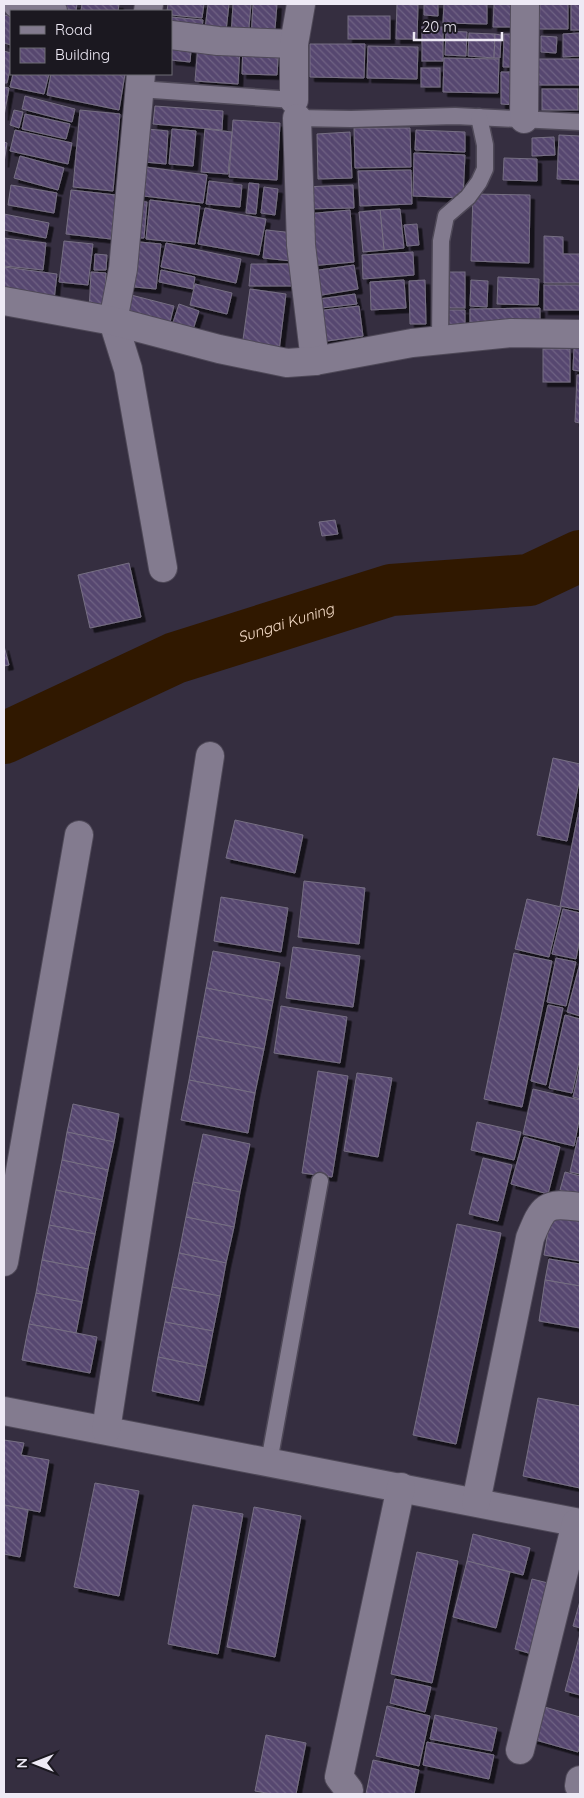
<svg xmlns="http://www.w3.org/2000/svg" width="584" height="1798" viewBox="0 0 584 1798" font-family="Quicksand,sans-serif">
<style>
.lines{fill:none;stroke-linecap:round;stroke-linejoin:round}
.river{stroke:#301800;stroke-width:52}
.building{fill:url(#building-back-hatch);stroke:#766f83;filter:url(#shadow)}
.service-casing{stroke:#4f4958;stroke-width:19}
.minor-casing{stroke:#4f4958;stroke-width:30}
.service{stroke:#837b8f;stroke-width:16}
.minor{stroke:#837b8f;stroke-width:28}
.labels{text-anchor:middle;stroke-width:4;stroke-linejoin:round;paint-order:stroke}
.water-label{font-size:15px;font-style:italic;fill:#f8dfca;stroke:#1b1820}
</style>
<defs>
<pattern id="building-back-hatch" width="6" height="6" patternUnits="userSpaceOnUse" patternTransform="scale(1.25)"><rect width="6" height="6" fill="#57476f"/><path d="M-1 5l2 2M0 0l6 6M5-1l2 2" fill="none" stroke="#6f6284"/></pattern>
<filter id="shadow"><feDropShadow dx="4.5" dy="4.5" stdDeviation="0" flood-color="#0009"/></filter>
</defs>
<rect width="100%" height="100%" fill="#352e40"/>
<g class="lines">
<path class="river" id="s1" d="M4,738L175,658L391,590L529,580L580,556"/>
</g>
<g class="building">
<polygon points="39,4 77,4 76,11"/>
<polygon points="82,4 119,4 118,11 81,11"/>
<polygon points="168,4 204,4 202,18 171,15 171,11 167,11"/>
<polygon points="208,4 229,4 225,40 204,38"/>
<polygon points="233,4 251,4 248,39 231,37"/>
<polygon points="253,4 277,4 274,41 251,39"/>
<polygon points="397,4 418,5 417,39 396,39"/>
<polygon points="424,4 438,4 438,16 424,15"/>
<polygon points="444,4 487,4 487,24 443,23"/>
<polygon points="494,4 517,4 517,27 493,27"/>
<polygon points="540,4 568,4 568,29 539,29"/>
<rect x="571" y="4" width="9" height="26"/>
<polygon points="4,15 11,16 11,45 4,43"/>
<rect x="348" y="16" width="42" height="23"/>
<polygon points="171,17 203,20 201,34 171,31"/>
<rect x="422" y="27" width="21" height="34"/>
<polygon points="446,31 467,32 466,56 445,55"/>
<polygon points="469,33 495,34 494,58 468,56"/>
<polygon points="579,33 580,56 563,57 563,34"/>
<polygon points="495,34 501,35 500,58 494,58"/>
<polygon points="504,34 517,34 517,67 503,67"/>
<polygon points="171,36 192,38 190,62 171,60"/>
<polygon points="541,36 557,37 556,53 541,52"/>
<polygon points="243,43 279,44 277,75 242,74"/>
<polygon points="310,44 365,44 364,78 310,77"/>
<polygon points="198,45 240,48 238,84 195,81"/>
<polygon points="368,46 418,47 417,79 367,78"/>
<polygon points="4,51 11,53 11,65 7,83 4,83"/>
<polygon points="444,58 499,59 498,93 443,92"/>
<rect x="537" y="59" width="43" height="26"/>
<rect x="421" y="68" width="19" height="19"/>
<polygon points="501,72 516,72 516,105 501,104"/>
<polygon points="13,74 49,74 44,94 10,87"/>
<polygon points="51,74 125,74 119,110 47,95"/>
<polygon points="4,87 9,88 4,116"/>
<rect x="542" y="89" width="36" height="21"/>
<polygon points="25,96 75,109 72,122 22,109"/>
<polygon points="155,106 223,111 222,130 153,124"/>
<polygon points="14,110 23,112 19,128 10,125"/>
<polygon points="80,110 120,114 113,191 73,187"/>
<polygon points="25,114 70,124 66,139 22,129"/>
<polygon points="233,120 280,123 277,180 229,177"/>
<polygon points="137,128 168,131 166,164 134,161"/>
<polygon points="354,128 410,128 411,167 355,168"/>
<polygon points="172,129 196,131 193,166 169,164"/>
<polygon points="205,129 232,132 228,174 201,172"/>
<polygon points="15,130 72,143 68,164 10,151"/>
<polygon points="416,130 465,132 465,152 415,150"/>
<polygon points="350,132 352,178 318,179 317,134"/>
<polygon points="559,135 580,136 580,180 557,179"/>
<polygon points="554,137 555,155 532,156 532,138"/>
<polygon points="4,142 7,143 4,163"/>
<polygon points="414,153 465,155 463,198 413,196"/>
<polygon points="20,156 64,168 58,190 14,178"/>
<polygon points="504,158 537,159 537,181 503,180"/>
<polygon points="138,166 207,175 203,203 135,195"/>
<polygon points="411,170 412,204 360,206 358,171"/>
<polygon points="209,181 242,185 240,207 206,204"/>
<polygon points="249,183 259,184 256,214 246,213"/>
<polygon points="11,185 57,193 54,213 8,205"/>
<polygon points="353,185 354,208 301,209 301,187"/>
<polygon points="264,187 278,189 275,215 261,213"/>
<polygon points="71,190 116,195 111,239 66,234"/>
<polygon points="473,194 530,195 529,263 471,261"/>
<polygon points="150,200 200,206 195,244 146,239"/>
<polygon points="135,201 147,202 144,238 132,238"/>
<polygon points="205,208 266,219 259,255 198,244"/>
<polygon points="400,209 404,248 384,250 380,210"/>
<polygon points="350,210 354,262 310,266 306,214"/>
<polygon points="380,210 384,250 363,252 359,212"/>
<polygon points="4,214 49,223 46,238 4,230"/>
<polygon points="417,224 419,245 407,246 404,225"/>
<polygon points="266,230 295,233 292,261 263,258"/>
<polygon points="544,236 563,237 563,254 580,254 580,283 544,283"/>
<polygon points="4,238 46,243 43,270 4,266"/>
<polygon points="64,241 93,244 88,285 59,282"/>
<polygon points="129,241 161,244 156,289 124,286"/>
<polygon points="166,243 241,259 236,283 161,267"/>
<polygon points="413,252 414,275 363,279 362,255"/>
<polygon points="95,254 107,255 106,270 94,270"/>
<polygon points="251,264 292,264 292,286 249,286"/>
<polygon points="354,265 358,289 316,296 312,271"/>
<polygon points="4,267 57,274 54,300 4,295"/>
<polygon points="161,270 195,277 193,289 159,282"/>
<polygon points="91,272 106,273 104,314 89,313"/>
<rect x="447" y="272" width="18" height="36"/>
<polygon points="498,277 539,279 538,305 497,304"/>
<polygon points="404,280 406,308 371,310 370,282"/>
<polygon points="425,280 426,324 410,324 409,281"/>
<polygon points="471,280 488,281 487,307 470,306"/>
<polygon points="195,284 232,293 227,314 190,305"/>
<rect x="544" y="285" width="36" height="25"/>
<polygon points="250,289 286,294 279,351 242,347"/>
<polygon points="355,294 357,304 321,308 319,299"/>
<polygon points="131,295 174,306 168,330 125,320"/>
<polygon points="179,304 199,311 190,339 170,332"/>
<polygon points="359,306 363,336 320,342 316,311"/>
<polygon points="540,308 540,326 470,328 470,309"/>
<polygon points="445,310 465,310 465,331 445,332"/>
<polygon points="574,347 580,347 580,371 573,370"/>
<rect x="543" y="349" width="27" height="33"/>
<polygon points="577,375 580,375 580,423 575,422"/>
<polygon points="335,520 338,534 322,536 319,522"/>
<polygon points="129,563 141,617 90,628 78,575"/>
<polygon points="4,646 9,665 4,666"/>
<polygon points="553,758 580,764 580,777 567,841 537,835"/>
<polygon points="580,804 580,910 560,906"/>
<polygon points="235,820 303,835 295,873 226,858"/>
<polygon points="304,881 365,888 359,944 298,937"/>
<polygon points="221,897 288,908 281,952 214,941"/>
<polygon points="527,899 561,907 549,957 515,949"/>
<polygon points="563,909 580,913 580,938 576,959 552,954"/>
<polygon points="293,947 360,956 353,1007 286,998"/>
<polygon points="213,951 280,963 273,1001 206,988"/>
<polygon points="514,953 552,961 522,1107 484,1099"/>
<polygon points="556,958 576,962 566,1006 547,1002"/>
<polygon points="580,963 580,1016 567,1012"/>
<polygon points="206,988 273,1001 264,1049 197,1036"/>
<polygon points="548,1005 563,1008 546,1085 531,1081"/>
<polygon points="281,1006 347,1017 340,1063 274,1053"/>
<polygon points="565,1015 580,1019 580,1058 572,1093 549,1088"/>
<polygon points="197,1036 264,1049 255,1093 189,1080"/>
<polygon points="580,1066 580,1099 573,1097"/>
<polygon points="318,1071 348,1076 332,1177 302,1173"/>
<polygon points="357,1073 392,1078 378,1157 344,1151"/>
<polygon points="189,1080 255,1093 248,1133 181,1120"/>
<polygon points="533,1089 580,1100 580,1116 574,1146 523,1134"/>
<polygon points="73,1104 119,1114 114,1142 67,1132"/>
<polygon points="477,1122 521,1132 514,1160 471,1150"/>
<polygon points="67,1132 114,1142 108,1170 62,1160"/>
<polygon points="203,1134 250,1144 240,1192 193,1182"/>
<polygon points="524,1137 560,1147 548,1194 511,1184"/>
<polygon points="578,1137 580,1138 580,1174 570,1172"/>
<polygon points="483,1158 512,1165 498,1221 469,1214"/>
<polygon points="62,1160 108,1170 102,1200 56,1190"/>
<polygon points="565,1172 580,1176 580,1196 560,1190"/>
<polygon points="193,1182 240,1192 234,1227 186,1217"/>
<polygon points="56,1190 102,1200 95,1234 49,1225"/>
<polygon points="552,1208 580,1213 580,1261 544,1255"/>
<polygon points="186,1217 234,1227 226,1263 179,1253"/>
<polygon points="457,1224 501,1233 456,1444 413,1435"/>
<polygon points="49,1225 95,1234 88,1269 42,1260"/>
<polygon points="179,1253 226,1263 220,1296 172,1287"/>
<polygon points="549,1259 580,1264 580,1286 545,1280"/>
<polygon points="42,1260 88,1269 82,1302 36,1293"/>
<polygon points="545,1280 580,1286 580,1328 539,1321"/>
<polygon points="172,1287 220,1296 213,1331 165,1322"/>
<polygon points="36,1293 82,1302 76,1333 29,1324"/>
<polygon points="165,1322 213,1331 206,1367 158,1357"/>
<polygon points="29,1324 97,1337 90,1373 22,1360"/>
<polygon points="158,1357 206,1367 199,1401 152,1391"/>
<polygon points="538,1398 580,1406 580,1488 523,1476"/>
<polygon points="4,1440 24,1443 21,1455 49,1460 40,1512 4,1505"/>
<polygon points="95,1483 139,1491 119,1596 74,1587"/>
<polygon points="4,1505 28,1510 20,1557 4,1554"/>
<polygon points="193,1505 243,1514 218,1654 168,1644"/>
<polygon points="254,1507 301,1516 275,1657 227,1647"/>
<polygon points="473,1534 530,1548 523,1575 467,1561"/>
<polygon points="417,1552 458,1561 432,1683 391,1674"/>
<polygon points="467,1561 510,1572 496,1628 453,1617"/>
<polygon points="532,1579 552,1584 535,1655 515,1649"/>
<polygon points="580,1601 580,1628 573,1626"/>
<polygon points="580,1634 580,1695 565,1691"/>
<polygon points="395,1679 431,1687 425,1712 390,1703"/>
<polygon points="387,1706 430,1716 419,1766 376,1756"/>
<polygon points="541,1706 580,1717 580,1743 578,1752 532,1739"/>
<polygon points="435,1715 497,1728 492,1751 430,1739"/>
<polygon points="266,1735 306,1743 296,1794 272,1794 255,1791"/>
<polygon points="427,1742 494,1755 489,1779 423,1765"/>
<polygon points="373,1760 419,1770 414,1794 366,1794"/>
</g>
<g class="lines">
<defs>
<g id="service">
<polyline points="139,89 294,100 297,118 351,119 455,116 580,122"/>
<polyline points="440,340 441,241 446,216 468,197 479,182 485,169 485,145 479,117"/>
<polyline points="269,1462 320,1181"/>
</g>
<g id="minor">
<polyline points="17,4 53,11"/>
<polyline points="148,11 149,4"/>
<polyline points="171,35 218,41 294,44"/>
<polyline points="141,74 123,269 113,321 128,369 163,568"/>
<polyline points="294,100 294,44 301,4"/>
<polyline points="297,118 301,245 315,361"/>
<polyline points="524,119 525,4"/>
<polyline points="4,301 113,321 219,349 287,363 315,361 412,343 511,333 580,334"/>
<polyline points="4,1262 79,835"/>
<polyline points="4,1411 580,1523"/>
<polyline points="106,1430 210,756"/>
<path d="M476,1502L530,1238C543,1206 545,1202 580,1207"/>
<polyline points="520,1750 576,1523"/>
<polyline points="579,1786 580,1780"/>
<polyline points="348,1794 349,1790 339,1777 401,1487"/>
</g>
</defs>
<use href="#service" class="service-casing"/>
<use href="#minor" class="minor-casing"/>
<use href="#service" class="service"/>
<use href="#minor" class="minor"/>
</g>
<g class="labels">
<g class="water-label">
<text dy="5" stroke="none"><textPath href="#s1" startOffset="305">Sungai Kuning</textPath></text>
</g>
</g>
<rect width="584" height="1798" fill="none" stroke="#eeeaf5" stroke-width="10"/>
<rect x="10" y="10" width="162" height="65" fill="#1b1820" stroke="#6f6c75"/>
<rect x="20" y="26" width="25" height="8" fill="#837b8f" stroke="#6f6c75"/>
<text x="55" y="35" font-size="15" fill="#eeeaf5">Road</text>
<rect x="20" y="48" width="25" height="15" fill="url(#building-back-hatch)" stroke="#6f6c75"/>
<text x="55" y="60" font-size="15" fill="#eeeaf5">Building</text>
<g transform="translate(35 1763) rotate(270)" stroke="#1b1820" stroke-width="4" paint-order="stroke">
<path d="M0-4L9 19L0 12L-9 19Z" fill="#eeeaf5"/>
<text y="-8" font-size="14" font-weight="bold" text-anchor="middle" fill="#eeeaf5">N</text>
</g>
<path d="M414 32v8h88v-8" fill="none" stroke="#eeeaf5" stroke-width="2.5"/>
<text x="422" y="32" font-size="15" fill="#eeeaf5" stroke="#1b1820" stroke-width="4" paint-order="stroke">20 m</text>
</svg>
